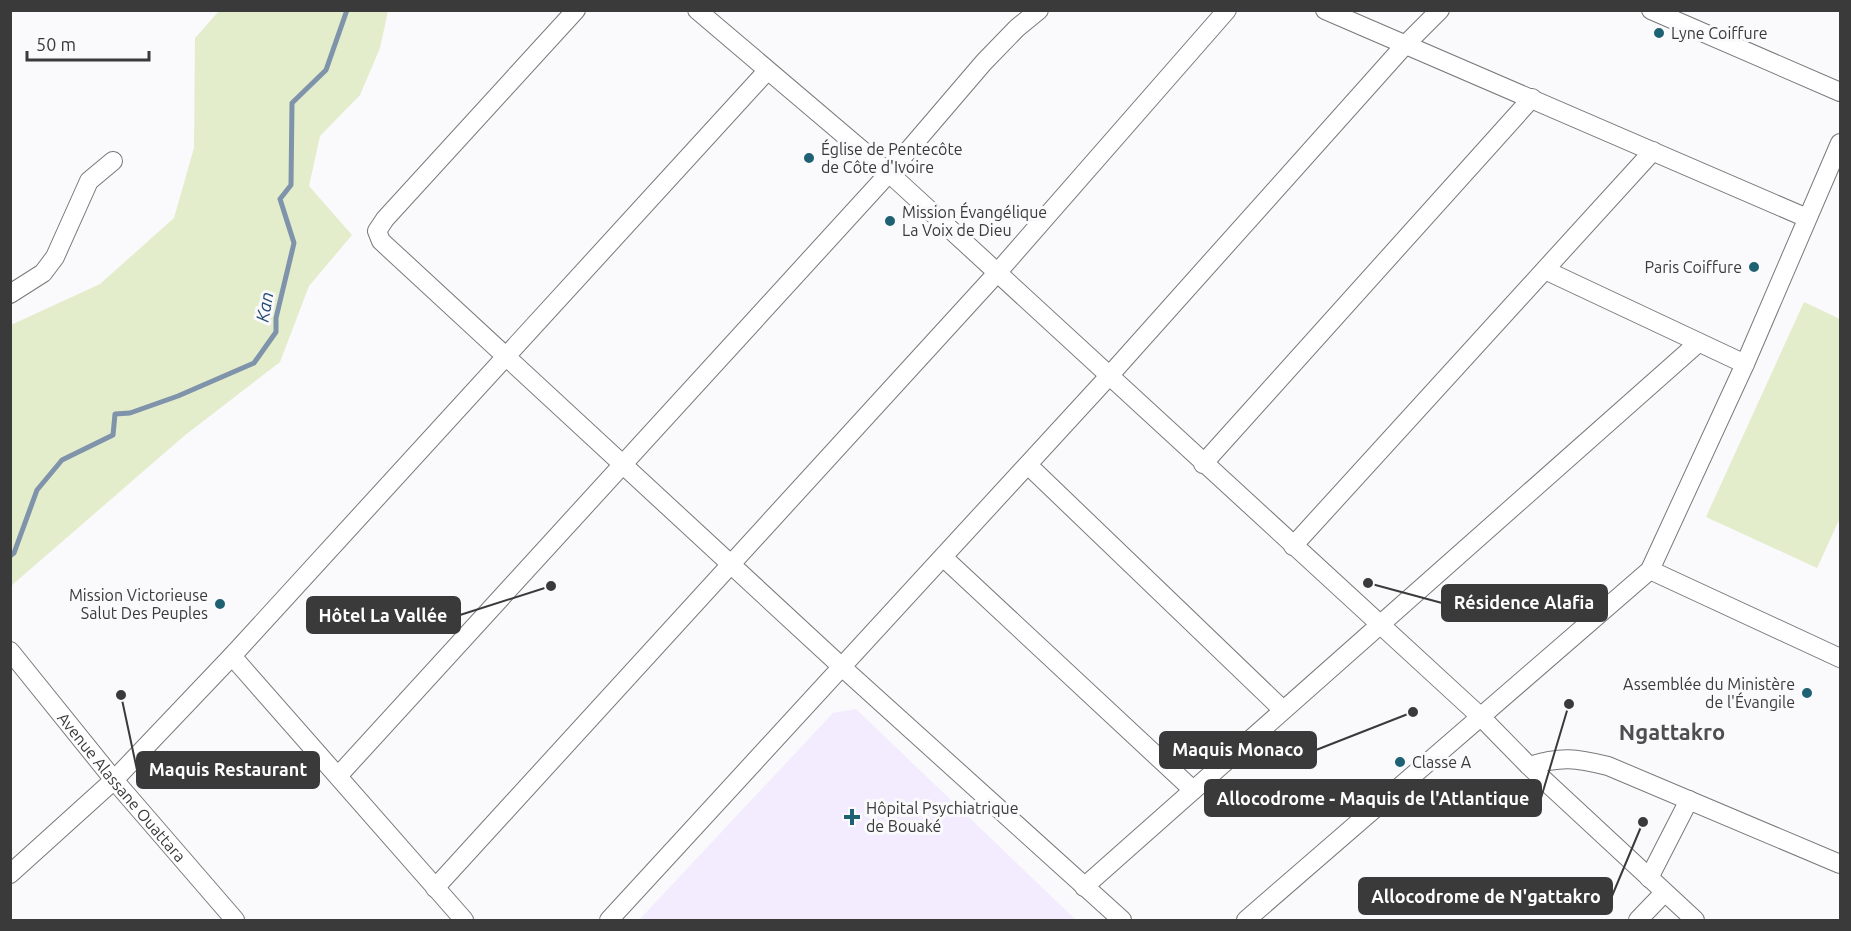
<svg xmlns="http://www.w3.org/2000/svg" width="1851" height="931" viewBox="0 0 1851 931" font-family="Ubuntu,sans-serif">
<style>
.medical{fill:#f3ecfe}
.grass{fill:#e3edcc}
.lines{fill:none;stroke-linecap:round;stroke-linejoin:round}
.stream{stroke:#7f93aa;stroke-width:5}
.minor-casing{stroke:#79797b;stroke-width:20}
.minor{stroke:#fff;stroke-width:18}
.poi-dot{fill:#1d6173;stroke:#faf9fb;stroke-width:2}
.labels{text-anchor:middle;stroke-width:6;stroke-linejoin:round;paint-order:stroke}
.poi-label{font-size:16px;fill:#3a3a3b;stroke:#faf9fb;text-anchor:start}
.street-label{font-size:16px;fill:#3a3a3b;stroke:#faf9fb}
.water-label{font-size:18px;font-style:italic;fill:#204975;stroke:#faf9fb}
.district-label{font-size:22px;font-weight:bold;fill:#4e4e4f;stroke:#faf9fb}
.leader{fill:none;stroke:#3a3a3b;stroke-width:2}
.callout-dot{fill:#3a3a3b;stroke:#faf9fb;stroke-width:2}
.callout{fill:#3a3a3b;stroke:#3a3a3b;stroke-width:2}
.callout-label{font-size:18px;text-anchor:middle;font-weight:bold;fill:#fff}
</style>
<rect width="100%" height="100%" fill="#faf9fb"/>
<polygon class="medical" points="856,709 1076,920 639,920 833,713"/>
<g class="grass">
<polygon points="219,11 388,11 380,48 360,95 320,136 309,186 352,235 309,286 280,362 184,436 11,586 11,325 100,284 174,218 194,148 195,38"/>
<polygon points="1804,302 1840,319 1840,518 1817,568 1706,517"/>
</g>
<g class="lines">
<polyline class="stream" points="10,556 14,553 37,490 62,460 113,435 115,414 130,413 178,396 254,363 276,332 276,318 294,243 280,199 291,185 292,103 326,70 347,10"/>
<defs>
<g id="minor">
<polyline points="576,10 385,219 377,231 381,241 843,668 1122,920"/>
<polyline points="697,10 889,173 1482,718 1529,766 1695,920"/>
<polyline points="1325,10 1807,218"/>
<polyline points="1651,10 1840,92"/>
<polyline points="1545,270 1745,364"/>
<polyline points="10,294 43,273 55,257 89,181 113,161"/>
<polyline points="1203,464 1532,98"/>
<polyline points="1028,465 1283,710"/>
<polyline points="1293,546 1653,151"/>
<polyline points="944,558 1193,790"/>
<polyline points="1650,570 1840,658"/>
<path id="s1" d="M10,651L114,780L235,920"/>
<polyline points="232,656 464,920"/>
<path d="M1529,766C1561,756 1576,758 1608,766L1840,864"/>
<polyline points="339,775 889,173 984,62 1017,28 1039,10"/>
<polyline points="10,874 114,780 232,656 767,71"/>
<polyline points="1649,878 1689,800"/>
<polyline points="1084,887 1698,343"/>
<polyline points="435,888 997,273 1227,10"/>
<polyline points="609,920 1109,376 1404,46 1440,10"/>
<polyline points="1246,920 1650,570 1745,364 1840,143"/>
<polyline points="1638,920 1664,893"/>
</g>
</defs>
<use href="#minor" class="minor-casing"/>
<use href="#minor" class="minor"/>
</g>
<g class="poi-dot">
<circle cx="1659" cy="33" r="6"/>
<circle cx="809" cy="158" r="6"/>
<circle cx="890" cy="221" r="6"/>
<circle cx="1754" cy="267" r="6"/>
<circle cx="220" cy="604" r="6"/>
<circle cx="1807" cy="693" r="6"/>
<circle cx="1400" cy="762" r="6"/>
<path d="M849 808h6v6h6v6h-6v6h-6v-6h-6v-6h6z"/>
</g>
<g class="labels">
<g class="poi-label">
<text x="1671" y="39">Lyne Coiffure</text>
<text x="821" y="155">Église de Pentecôte<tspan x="821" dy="18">de Côte d'Ivoire</tspan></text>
<text x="902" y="218">Mission Évangélique<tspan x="902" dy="18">La Voix de Dieu</tspan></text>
<text x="1742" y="273" text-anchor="end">Paris Coiffure</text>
<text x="208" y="601" text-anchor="end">Mission Victorieuse<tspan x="208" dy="18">Salut Des Peuples</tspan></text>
<text x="1795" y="690" text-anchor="end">Assemblée du Ministère<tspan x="1795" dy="18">de l'Évangile</tspan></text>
<text x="1412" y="768">Classe A</text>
<text x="866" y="814">Hôpital Psychiatrique<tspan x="866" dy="18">de Bouaké</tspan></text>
</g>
<g class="street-label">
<text dy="6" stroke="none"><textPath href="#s1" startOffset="176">Avenue Alassane Ouattara</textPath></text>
</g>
<g class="water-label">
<text transform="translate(265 307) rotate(-80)" y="6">Kan</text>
</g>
<g class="district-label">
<text x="1672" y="740">Ngattakro</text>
</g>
</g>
<path class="leader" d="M1368 583L1442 603M551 586L460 615M1413 712L1316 750M121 695L137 770M1569 704L1541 798M1643 822L1612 896"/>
<g class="callout-dot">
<circle cx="1368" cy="583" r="6"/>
<circle cx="551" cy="586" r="6"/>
<circle cx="1413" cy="712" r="6"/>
<circle cx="121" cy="695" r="6"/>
<circle cx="1569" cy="704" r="6"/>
<circle cx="1643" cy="822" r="6"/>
</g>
<g class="callout">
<rect x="1442" y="585" width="165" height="36" rx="6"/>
<rect x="307" y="597" width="153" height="36" rx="6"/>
<rect x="1160" y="732" width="156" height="36" rx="6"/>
<rect x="137" y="752" width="182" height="36" rx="6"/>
<rect x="1205" y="780" width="336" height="36" rx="6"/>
<rect x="1359" y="878" width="253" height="36" rx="6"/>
</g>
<g class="callout-label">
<text x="1524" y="609">Résidence Alafia</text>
<text x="383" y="622">Hôtel La Vallée</text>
<text x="1238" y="756">Maquis Monaco</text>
<text x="228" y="776">Maquis Restaurant</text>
<text x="1373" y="805">Allocodrome - Maquis de l'Atlantique</text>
<text x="1486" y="903">Allocodrome de N'gattakro</text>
</g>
<rect width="1851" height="931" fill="none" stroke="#3a3a3b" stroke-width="24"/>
<path d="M27 51v9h122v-9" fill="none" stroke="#3a3a3b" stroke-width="3"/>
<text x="36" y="51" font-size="18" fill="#3a3a3b" stroke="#faf9fb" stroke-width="4.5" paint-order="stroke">50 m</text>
</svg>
